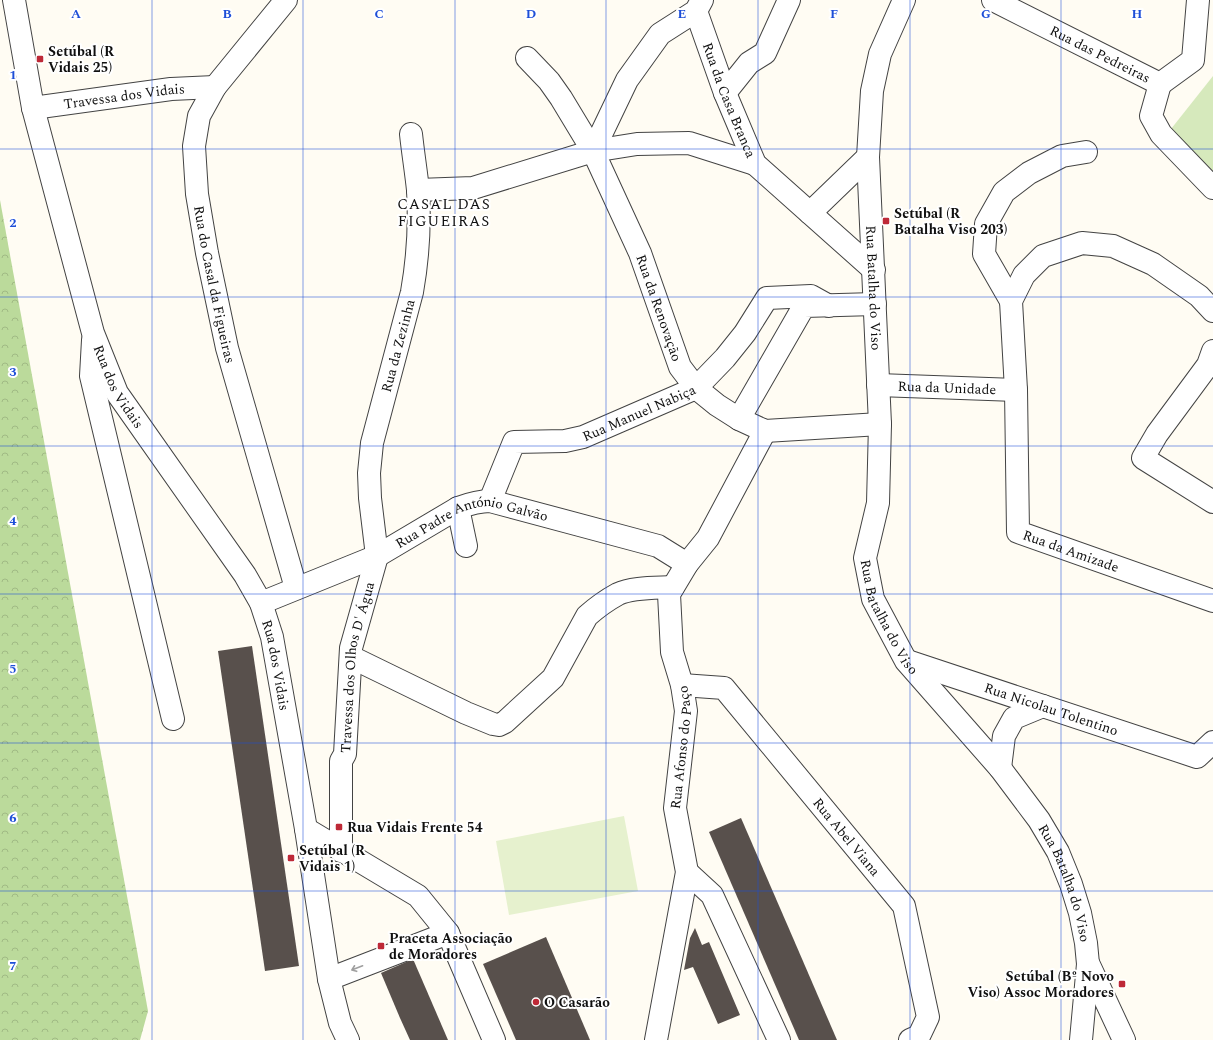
<svg xmlns="http://www.w3.org/2000/svg" width="1213" height="1040" viewBox="0 0 1213 1040" font-family="Spectral,serif">
<style>
.grass{fill:#d6e9bc}
.forest{fill:url(#forest-crowns)}
.pitch{fill:#e6f1ce}
.building{fill:#58504c}
.lines{fill:none;stroke-linecap:round;stroke-linejoin:round}
.minor-casing{stroke:#434343;stroke-width:24}
.minor{stroke:#fff;stroke-width:22}
.oneway{stroke:#9f9f9f}
.grid{fill:none;stroke:#1d4ed8;stroke-width:1;stroke-opacity:0.55}
.poi-dot{fill:#be2937;stroke:#fff;stroke-width:1.5}
.labels{text-anchor:middle;stroke-width:4;stroke-linejoin:round;paint-order:stroke}
.poi-label{font-size:14px;font-weight:bold;fill:#101010;stroke:#fff;text-anchor:start}
.street-label{font-size:14px;fill:#101010;stroke:#fff}
.neighbourhood-label{font-size:15px;letter-spacing:1px;fill:#101010;stroke:#fff}
.grid-label{font-size:13px;text-anchor:middle;font-weight:bold;fill:#1d4ed8;stroke:#fff;stroke-width:4;stroke-linejoin:round;paint-order:stroke}
</style>
<defs>
<pattern id="forest-crowns" width="20" height="18" patternUnits="userSpaceOnUse"><rect width="20" height="18" fill="#bbda9b"/><path d="M2 6a3 3 0 1 1 6 0M12 15a3 3 0 1 1 6 0" fill="none" stroke="#a0ba84"/></pattern>
</defs>
<rect width="100%" height="100%" fill="#fffcf3"/>
<polygon class="grass" points="1213,76 1213,171 1171,129"/>
<polygon class="forest" points="0,200 148,1011 140,1040 0,1040"/>
<polygon class="pitch" points="624,816 638,891 509,915 496,841"/>
<g class="building">
<polygon points="252,646 299,966 265,971 218,651"/>
<polygon points="741,818 793,938 837,1040 799,1040 709,832"/>
<polygon points="695,928 702,945 709,942 740,1015 718,1024 693,967 684,970 690,938"/>
<polygon points="546,937 590,1040 516,1040 483,964"/>
<polygon points="413,959 426,989 448,1040 410,1040 400,1018 381,973"/>
</g>
<g class="lines">
<defs>
<g id="minor">
<path id="s1" d="M14,0L33,108L93,333L117,393L245,575L261,603L272,637L306,829L329,979L340,1023L348,1040"/>
<path id="s2" d="M286,0L215,87L199,116L194,146L197,194L207,253L227,348L296,588"/>
<path id="s3" d="M904,0L880,54L872,91L868,157L880,424L878,503L865,558L873,599L906,661L1000,768L1039,820L1058,852L1071,884L1080,913L1086,943L1088,964L1081,1040"/>
<path id="s4" d="M993,0L1160,84L1193,60L1198,0"/>
<path id="s5" d="M696,11L725,93L755,164L810,213"/>
<path id="s6" d="M527,58L549,81L561,98L593,151L640,253L680,367L696,388L717,405L739,419L765,431L880,424"/>
<polyline points="1160,84 1151,116 1161,134 1213,188"/>
<polyline points="725,93 749,63 765,53 789,0"/>
<path id="s7" d="M33,108L171,89L215,87"/>
<polyline points="593,151 627,80 660,34 696,11 702,0"/>
<polyline points="868,157 810,213 874,270"/>
<polyline points="418,190 473,188 593,151 637,144 689,143 755,164"/>
<polyline points="1011,301 984,254 986,224 1004,192 1029,173 1062,156 1086,152"/>
<path id="s8" d="M1213,311L1199,296L1153,264L1113,246L1082,243L1043,256L1024,275L1011,301L1016,390L1018,532L1213,601"/>
<polyline points="93,340 91,376 173,719"/>
<polyline points="1213,351 1208,365 1157,434 1143,458 1213,502"/>
<path id="s9" d="M878,385L1016,390"/>
<polyline points="739,419 804,306 875,304"/>
<path id="s10" d="M490,501L514,442L565,441L583,437L696,388L725,358L745,333L767,298L811,296L829,306"/>
<polyline points="458,508 466,546"/>
<path id="s11" d="M261,603L377,556L458,508C469,504 478,501 490,501L658,546L687,564"/>
<path d="M351,657L466,713L493,724L499,725L505,722L553,678L587,616C596,608 607,600 618,594C632,587 657,588 673,587"/>
<path id="s12" d="M907,661L1197,757L1213,742"/>
<path id="s13" d="M682,685L724,688L904,906L928,1017L919,1036L910,1040"/>
<polyline points="1000,768 1004,736 1014,718 1043,706"/>
<polyline points="306,829 418,896 448,933 494,1040"/>
<path id="s14" d="M341,851V761L345,754L351,648L377,556L370,498L369,473L372,443L412,292C418,258 420,224 418,190C416,171 413,153 411,134"/>
<polyline points="687,872 712,895 779,1040"/>
<polyline points="1089,965 1124,1040"/>
<polyline points="329,979 448,933"/>
<path id="s15" d="M656,1040L687,872L675,808L686,711L682,685L672,652L669,594L687,564L708,538L765,431"/>
</g>
</defs>
<use href="#minor" class="minor-casing"/>
<use href="#minor" class="minor"/>
</g>
<defs><path id="oneway-shaft" d="M-6 0H5M1.5-3L5.5 0L1.5 3" fill="none" stroke-width="1.6" stroke-linecap="round" stroke-linejoin="round"/></defs>
<use class="oneway" href="#oneway-shaft" transform="translate(357 968) rotate(159)"/>
<path class="grid" d="M152,0V1040M303,0V1040M455,0V1040M606,0V1040M758,0V1040M910,0V1040M1061,0V1040M0,149H1213M0,297H1213M0,446H1213M0,594H1213M0,743H1213M0,891H1213"/>
<g class="poi-dot">
<rect x="36" y="55" width="8" height="8" rx="2"/>
<rect x="882" y="217" width="8" height="8" rx="2"/>
<rect x="335" y="823" width="8" height="8" rx="2"/>
<rect x="287" y="854" width="8" height="8" rx="2"/>
<rect x="377" y="942" width="8" height="8" rx="2"/>
<rect x="1118" y="980" width="8" height="8" rx="2"/>
<circle cx="536" cy="1002" r="4"/>
</g>
<g class="labels">
<g class="poi-label">
<text x="48" y="56">Setúbal (R<tspan x="48" dy="16">Vidais 25)</tspan></text>
<text x="894" y="218">Setúbal (R<tspan x="894" dy="16">Batalha Viso 203)</tspan></text>
<text x="347" y="832">Rua Vidais Frente 54</text>
<text x="299" y="855">Setúbal (R<tspan x="299" dy="16">Vidais 1)</tspan></text>
<text x="389" y="943">Praceta Associação<tspan x="389" dy="16">de Moradores</tspan></text>
<text x="1114" y="981" text-anchor="end">Setúbal (Bº Novo<tspan x="1114" dy="16">Viso) Assoc Moradores</tspan></text>
<text x="544" y="1007">O Casarão</text>
</g>
<g class="street-label">
<text dy="5" stroke="none"><textPath href="#s4" startOffset="120">Rua das Pedreiras</textPath></text>
<text dy="5" stroke="none"><textPath href="#s7" startOffset="92">Travessa dos Vidais</textPath></text>
<text dy="5" stroke="none"><textPath href="#s5" startOffset="95">Rua da Casa Branca</textPath></text>
<text dy="5" stroke="none"><textPath href="#s2" startOffset="316">Rua do Casal da Figueiras</textPath></text>
<text dy="5" stroke="none"><textPath href="#s3" startOffset="294">Rua Batalha do Viso</textPath></text>
<text dy="5" stroke="none"><textPath href="#s6" startOffset="285">Rua da Renovação</textPath></text>
<text dy="5" stroke="none"><textPath href="#s14" startOffset="514">Rua da Zezinha</textPath></text>
<text dy="5" stroke="none"><textPath href="#s1" startOffset="402">Rua dos Vidais</textPath></text>
<text dy="5" stroke="none"><textPath href="#s9" startOffset="69">Rua da Unidade</textPath></text>
<text dy="5" stroke="none"><textPath href="#s10" startOffset="194">Rua Manuel Nabiça</textPath></text>
<text dy="5" stroke="none"><textPath href="#s11" startOffset="230">Rua Padre António Galvão</textPath></text>
<text dy="5" stroke="none"><textPath href="#s8" startOffset="536">Rua da Amizade</textPath></text>
<text dy="5" stroke="none"><textPath href="#s3" startOffset="630">Rua Batalha do Viso</textPath></text>
<text dy="5" stroke="none"><textPath href="#s1" startOffset="726">Rua dos Vidais</textPath></text>
<text dy="5" stroke="none"><textPath href="#s14" startOffset="186">Travessa dos Olhos D' Água</textPath></text>
<text dy="5" stroke="none"><textPath href="#s12" startOffset="152">Rua Nicolau Tolentino</textPath></text>
<text dy="5" stroke="none"><textPath href="#s15" startOffset="297">Rua Afonso do Paço</textPath></text>
<text dy="5" stroke="none"><textPath href="#s13" startOffset="235">Rua Abel Viana</textPath></text>
<text dy="5" stroke="none"><textPath href="#s3" startOffset="954">Rua Batalha do Viso</textPath></text>
</g>
<g class="neighbourhood-label">
<text x="444" y="209">CASAL DAS<tspan x="444" dy="17">FIGUEIRAS</tspan></text>
</g>
</g>
<g class="grid-label">
<text x="76" y="18">A</text>
<text x="227" y="18">B</text>
<text x="379" y="18">C</text>
<text x="531" y="18">D</text>
<text x="682" y="18">E</text>
<text x="834" y="18">F</text>
<text x="986" y="18">G</text>
<text x="1137" y="18">H</text>
<text x="13" y="79">1</text>
<text x="13" y="227">2</text>
<text x="13" y="376">3</text>
<text x="13" y="525">4</text>
<text x="13" y="673">5</text>
<text x="13" y="822">6</text>
<text x="13" y="970">7</text>
</g>
</svg>
